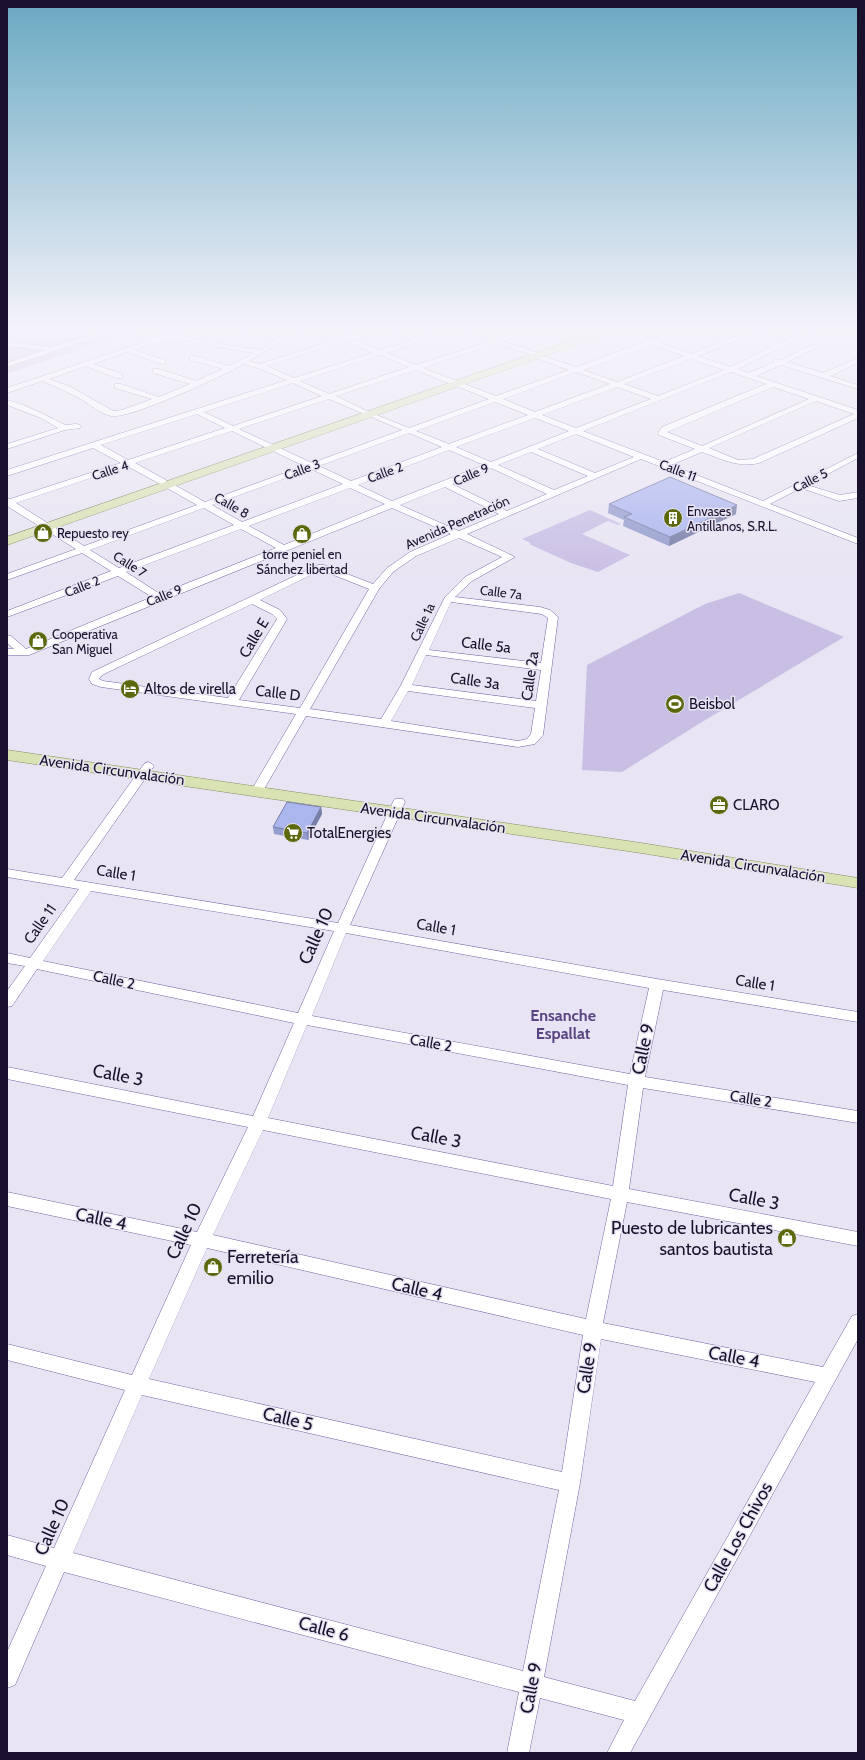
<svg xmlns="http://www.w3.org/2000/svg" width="865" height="1760" viewBox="0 0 865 1760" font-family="Cabin,sans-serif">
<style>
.green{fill:#c9bfe5}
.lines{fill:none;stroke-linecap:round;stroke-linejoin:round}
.minor-casing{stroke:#7562a2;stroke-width:1}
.major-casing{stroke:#868c62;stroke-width:1}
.minor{fill:#fff;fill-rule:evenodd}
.major{fill:#d9e2b2;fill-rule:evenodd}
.wall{fill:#949dcd}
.shaded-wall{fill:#787fa7}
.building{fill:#acb6ee;stroke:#787fa7}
.labels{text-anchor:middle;stroke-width:3;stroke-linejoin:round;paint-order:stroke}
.far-street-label{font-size:13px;fill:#1a122c;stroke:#e8e4f3}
.far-poi-label{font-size:13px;fill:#1a122c;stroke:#e8e4f3;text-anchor:start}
.street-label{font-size:15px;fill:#1a122c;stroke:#e8e4f3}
.poi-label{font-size:15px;fill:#1a122c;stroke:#e8e4f3;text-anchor:start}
.neighbourhood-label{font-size:16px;font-weight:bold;fill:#594583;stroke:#e8e4f3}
.near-street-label{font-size:18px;fill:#1a122c;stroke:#e8e4f3}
.near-poi-label{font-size:18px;fill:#1a122c;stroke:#e8e4f3;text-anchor:end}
</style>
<rect width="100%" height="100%" fill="#e8e4f3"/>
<g class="green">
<polygon points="7,329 141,329 7,374"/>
<polygon points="590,510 621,524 618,525 608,521 582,534 630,555 598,572 571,563 529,544 531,543 522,539"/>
<polygon points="739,593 844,637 697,725 622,772 582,770 587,665 705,604"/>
</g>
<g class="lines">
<defs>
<g id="minor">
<polygon points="66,329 81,329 100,334 97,337 7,367 7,363 44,350 7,346 7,342 53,347 91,335"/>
<path d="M236,329H246L282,336L292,329H300L286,339L249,361L260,364L338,339L317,329H326L345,336L368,329H378L351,339L380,350L414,340L394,332V330H398L421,337L447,329H457L387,353L416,365L490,341L461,329H471L497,338L525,329H535L503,341L536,352V354L576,367L644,342L609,329H619L651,340L681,329H691L658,342L691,354L756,329H766L698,356L731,367L801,332L809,329H818L738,369L749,373L774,362V359L780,360L846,329H855L787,362L823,373L858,358V363L830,376L858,385V389L781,365L756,376L858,410V418L759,463C738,468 722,459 702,452L671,465L763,501L858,453V458L807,485L840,495L858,492V498L839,501L801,488L770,504L858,538V544L641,459L467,534L515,557L472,581L455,597L540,607L550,610L558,617L543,735L535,744L518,747L306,716L263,791L261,794H253L251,791L296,714L101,687L92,684L89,679L92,672L318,565H324L373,584L387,568L410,552L451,534L392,508L29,655H7V649H14L7,643V635L11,636L26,649L152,597L118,576L7,617V611L111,571L82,553L7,580V574L76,549L7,506V498L10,499L121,463L93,448L7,476V470L287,380L258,368L244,364C225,375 128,420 111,416C102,414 92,406 84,401C70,393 57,387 42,381L7,393V388L162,336H184L202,341L204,342L200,344C172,337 161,341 134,350L165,360V364H162L127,352L93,364L122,374V378H116L86,366L49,379L71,387L113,411L122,410L152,399L115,388V384H121L159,397L190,384L153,373V369H159L196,381L223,369L190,360V356H196L229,366L254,353L217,347L213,345L214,343L260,350L277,339L239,332L237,331ZM344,341L373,353L294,378L267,366ZM496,343L535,356V358L569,370L496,396L423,368ZM651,345L684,356L617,382L583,370ZM380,355L409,367L329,394L300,381ZM691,359L724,370L658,396L624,384ZM416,370L489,399L409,428L369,412L336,396ZM576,372L610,384L535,412L503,399ZM731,372L766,384L662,427L658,433L659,435L695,449L664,462L583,431ZM293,383L322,396L233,426L204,412ZM617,387L651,399L576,428L542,415ZM773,387L809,399L702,446L667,432ZM329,399L402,430L312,463L239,429ZM816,401L854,414L753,459L738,460L709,448ZM495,402L528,415L449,444L416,431ZM197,414L225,428L128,460L101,445ZM535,418L569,431L491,462L456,447ZM232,431L304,466L205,502L171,483H167L166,480L135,463ZM409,433L442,447L351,481L319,466ZM576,434L634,457L595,473L538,449ZM449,450L484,465L392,501L358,485ZM531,452L588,476L554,490L498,465ZM127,466L160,484H164L165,487L197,505L84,546L16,503ZM491,468L547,494L507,511L452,484ZM311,469L343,484L242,522L212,505ZM445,487L499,514L459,531L400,505ZM350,488L385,504L284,545L249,526ZM204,508L234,525L119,568L90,550ZM241,529L276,548L160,594L126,572ZM459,538L502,557L465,577L445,597L400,687L381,719L310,709L379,589L393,572L416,556ZM321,570L369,589L300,708L239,700L287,619L280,610L260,600ZM451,602L542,614L548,618L541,663L429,650ZM252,604L272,614L277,619L228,698L103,681L99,679L101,676L106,673ZM426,655L541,670L536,701L412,685ZM408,691L535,708L531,734L527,739L518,741L391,721Z"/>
<path d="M7,400C27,405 45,415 63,424C69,427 76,421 81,426L80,428L65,430L7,449V444L58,428L41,418L7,405Z"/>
<path d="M148,762L152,764L154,766L74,880L338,923L393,802L395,799H403L405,802L350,925L657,979L858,1012V1022L663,990L645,1077L858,1111V1123L643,1088L629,1189L858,1232V1246L627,1202L603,1323L823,1367L852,1316L858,1314V1339L630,1753H607L624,1720L540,1698L529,1753H507L519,1692L64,1572L15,1685L7,1688V1652L46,1566L7,1555V1535L54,1548L125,1390L7,1360V1344L132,1375L191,1245L7,1206V1192L197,1232L248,1127L7,1079V1067L253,1116L294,1023L37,969L12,1006L7,1007V991L25,966L7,963V953L30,958L79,889L7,877V869L62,878L144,764ZM91,891L334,931L298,1013L43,961ZM346,933L649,988L630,1074L312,1016ZM307,1025L628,1085L613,1186L268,1118ZM263,1130L611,1199L586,1319L213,1235ZM207,1248L583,1335L562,1472L149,1379ZM601,1339L815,1382L635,1701L544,1677L580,1483ZM142,1395L559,1490L523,1671L73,1553Z"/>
</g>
<g id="major">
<polygon points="604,329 617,329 616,331 7,545 7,537"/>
<polygon points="7,750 641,843 858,878 858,888 641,853 7,760"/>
</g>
</defs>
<use href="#minor" class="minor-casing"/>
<use href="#major" class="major-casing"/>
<use href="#minor" class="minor"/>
<use href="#major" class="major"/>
</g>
<g class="wall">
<polygon points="609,504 736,514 669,546 623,526 624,520 608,513"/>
<polygon points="321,807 322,814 308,840 274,834 273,827"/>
</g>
<g class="shaded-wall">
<polygon points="737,505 736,514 669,546 670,537"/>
<polygon points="321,807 322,814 308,840 307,833"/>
</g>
<g class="building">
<polygon points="670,477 737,505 670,537 624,517 632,514 609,504"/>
<polygon points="287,802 321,807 307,833 273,827"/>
</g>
<linearGradient id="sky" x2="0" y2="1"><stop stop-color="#69a9c2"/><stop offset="0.57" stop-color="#f5f3fa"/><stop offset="1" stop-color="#f5f3fa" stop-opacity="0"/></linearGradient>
<rect width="865" height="576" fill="url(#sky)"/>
<defs>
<symbol id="building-disc" viewBox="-11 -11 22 22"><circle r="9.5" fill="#5d680c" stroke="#e8e4f3"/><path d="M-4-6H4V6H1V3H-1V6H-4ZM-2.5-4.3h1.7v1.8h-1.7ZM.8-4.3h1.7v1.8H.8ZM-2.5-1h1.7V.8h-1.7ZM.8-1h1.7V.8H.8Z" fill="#fff"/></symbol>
<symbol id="shop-disc" viewBox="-11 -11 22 22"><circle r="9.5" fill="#5d680c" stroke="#e8e4f3"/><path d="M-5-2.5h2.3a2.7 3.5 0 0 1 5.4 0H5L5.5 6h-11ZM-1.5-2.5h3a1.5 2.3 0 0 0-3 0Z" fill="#fff"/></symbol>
<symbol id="hotel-disc" viewBox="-11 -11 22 22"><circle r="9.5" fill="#5d680c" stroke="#e8e4f3"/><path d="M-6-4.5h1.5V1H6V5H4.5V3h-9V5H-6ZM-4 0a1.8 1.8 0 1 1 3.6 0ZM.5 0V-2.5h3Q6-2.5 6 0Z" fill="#fff"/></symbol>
<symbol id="stadium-disc" viewBox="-11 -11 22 22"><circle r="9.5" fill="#5d680c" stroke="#e8e4f3"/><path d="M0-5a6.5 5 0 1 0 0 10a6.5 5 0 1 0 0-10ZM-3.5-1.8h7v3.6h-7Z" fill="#fff"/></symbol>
<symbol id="office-disc" viewBox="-11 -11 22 22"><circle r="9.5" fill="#5d680c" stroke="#e8e4f3"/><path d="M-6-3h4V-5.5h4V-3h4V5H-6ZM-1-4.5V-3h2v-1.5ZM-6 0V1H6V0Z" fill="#fff"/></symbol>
<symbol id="supermarket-disc" viewBox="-11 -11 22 22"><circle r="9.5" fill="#5d680c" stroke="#e8e4f3"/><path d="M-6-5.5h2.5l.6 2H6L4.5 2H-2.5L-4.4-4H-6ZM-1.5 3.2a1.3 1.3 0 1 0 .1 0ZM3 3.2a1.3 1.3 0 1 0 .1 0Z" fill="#fff"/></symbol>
</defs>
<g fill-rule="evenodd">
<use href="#building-disc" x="662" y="507" width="22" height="22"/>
<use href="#shop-disc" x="32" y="522" width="22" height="22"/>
<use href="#shop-disc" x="291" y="523" width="22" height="22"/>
<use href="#shop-disc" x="27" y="630" width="22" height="22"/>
<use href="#hotel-disc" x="119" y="678" width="22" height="22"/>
<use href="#stadium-disc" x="664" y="693" width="22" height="22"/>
<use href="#office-disc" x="708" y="794" width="22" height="22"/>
<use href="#supermarket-disc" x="282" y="822" width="22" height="22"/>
<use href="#shop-disc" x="776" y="1227" width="22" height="22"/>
<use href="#shop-disc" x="202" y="1256" width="22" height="22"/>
</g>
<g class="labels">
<g class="far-street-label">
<text transform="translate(302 469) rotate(-20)" y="5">Calle 3</text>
<text transform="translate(110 470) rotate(-18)" y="5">Calle 4</text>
<text transform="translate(678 470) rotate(21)" y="5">Calle 11</text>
<text transform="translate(385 472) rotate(-20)" y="5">Calle 2</text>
<text transform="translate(471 474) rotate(-23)" y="5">Calle 9</text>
<text transform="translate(810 480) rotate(-27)" y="5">Calle 5</text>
<text transform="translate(232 505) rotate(30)" y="5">Calle 8</text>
<text transform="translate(457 522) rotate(-24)" y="5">Avenida Penetración</text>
<text transform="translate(130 564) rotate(32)" y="5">Calle 7</text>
<text transform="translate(82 586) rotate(-21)" y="5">Calle 2</text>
<text transform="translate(501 592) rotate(7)" y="5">Calle 7a</text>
<text transform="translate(164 595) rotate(-22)" y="5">Calle 9</text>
<text transform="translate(422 622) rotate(-65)" y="5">Calle 1a</text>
</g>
<g class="far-poi-label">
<text x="687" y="516">Envases<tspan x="687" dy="15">Antillanos, S.R.L.</tspan></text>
<text x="57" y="538">Repuesto rey</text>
<text x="302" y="559" text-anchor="middle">torre peniel en<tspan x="302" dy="15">Sánchez libertad</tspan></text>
<text x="52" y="639">Cooperativa<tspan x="52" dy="15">San Miguel</tspan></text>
</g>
<g class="street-label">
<text transform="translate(254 638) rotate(-59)" y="5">Calle E</text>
<text transform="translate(486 645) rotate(7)" y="5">Calle 5a</text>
<text transform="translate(530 676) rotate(-82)" y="5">Calle 2a</text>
<text transform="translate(475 681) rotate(8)" y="5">Calle 3a</text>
<text transform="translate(278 693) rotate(7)" y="5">Calle D</text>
<text transform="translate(112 770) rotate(8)" y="5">Avenida Circunvalación</text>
<text transform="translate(433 818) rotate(8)" y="5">Avenida Circunvalación</text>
<text transform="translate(753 866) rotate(9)" y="5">Avenida Circunvalación</text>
<text transform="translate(116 873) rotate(9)" y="5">Calle 1</text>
<text transform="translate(40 924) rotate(-55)" y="5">Calle 11</text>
<text transform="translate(436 927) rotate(10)" y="5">Calle 1</text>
<text transform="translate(114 980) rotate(12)" y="5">Calle 2</text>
<text transform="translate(755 983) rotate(9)" y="5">Calle 1</text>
<text transform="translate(431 1043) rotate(10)" y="5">Calle 2</text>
<text transform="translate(751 1099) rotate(9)" y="5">Calle 2</text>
</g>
<g class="poi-label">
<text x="144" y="694">Altos de virella</text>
<text x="689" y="709">Beisbol</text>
<text x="733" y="810">CLARO</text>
<text x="307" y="838">TotalEnergies</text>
</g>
<g class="neighbourhood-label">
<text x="563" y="1021">Ensanche<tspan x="563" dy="18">Espallat</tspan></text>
</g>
<g class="near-street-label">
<text transform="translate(316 936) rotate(-66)" y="6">Calle 10</text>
<text transform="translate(643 1049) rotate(-78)" y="6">Calle 9</text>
<text transform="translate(118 1075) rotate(11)" y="6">Calle 3</text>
<text transform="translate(436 1137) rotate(11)" y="6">Calle 3</text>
<text transform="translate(754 1199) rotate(11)" y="6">Calle 3</text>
<text transform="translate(101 1219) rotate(12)" y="6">Calle 4</text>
<text transform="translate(184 1231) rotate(-65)" y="6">Calle 10</text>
<text transform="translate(417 1289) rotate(13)" y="6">Calle 4</text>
<text transform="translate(734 1357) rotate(11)" y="6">Calle 4</text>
<text transform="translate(587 1368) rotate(-81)" y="6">Calle 9</text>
<text transform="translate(288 1419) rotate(13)" y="6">Calle 5</text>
<text transform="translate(52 1527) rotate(-66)" y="6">Calle 10</text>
<text transform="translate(738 1537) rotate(-61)" y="6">Calle Los Chivos</text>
<text transform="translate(324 1629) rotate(15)" y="6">Calle 6</text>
<text transform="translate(531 1688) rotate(-79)" y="6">Calle 9</text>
</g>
<g class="near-poi-label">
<text x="773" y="1234">Puesto de lubricantes<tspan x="773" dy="21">santos bautista</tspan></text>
<text x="227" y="1263" text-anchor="start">Ferretería<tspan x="227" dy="21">emilio</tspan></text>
</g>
</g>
<rect width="865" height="1760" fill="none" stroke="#1a122c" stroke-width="16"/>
</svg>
